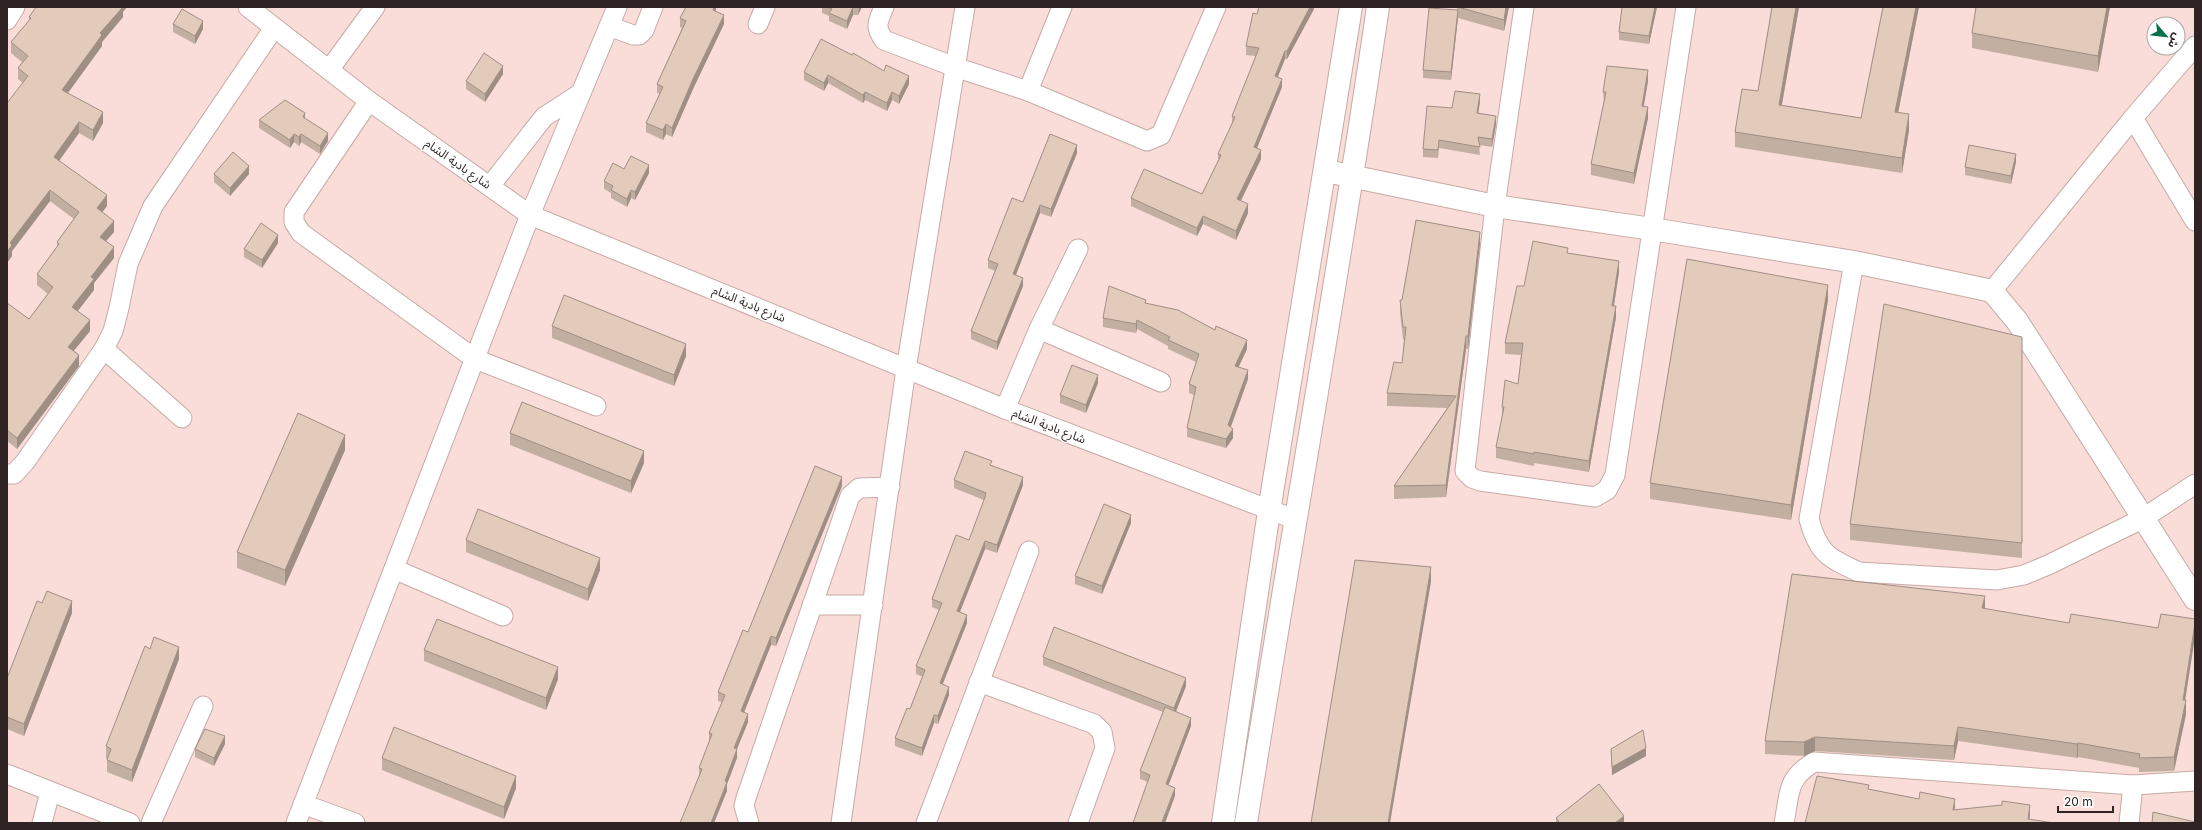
<svg xmlns="http://www.w3.org/2000/svg" width="2202" height="830" viewBox="0 0 2202 830" font-family="Inter,'Noto Sans Arabic',sans-serif">
<style>
.lines{fill:none;stroke-linecap:round;stroke-linejoin:round}
.minor-casing{stroke:#c6aaa6;stroke-width:21}
.tertiary-casing{stroke:#c6aaa6;stroke-width:24}
.minor{stroke:#fff;stroke-width:19}
.tertiary{stroke:#fff;stroke-width:22}
.wall{fill:#c3afa2}
.shaded-wall{fill:#9f8e84}
.building{fill:#e3cbbc;stroke:#9f8e84}
.labels{text-anchor:middle;stroke-width:3;stroke-linejoin:round;paint-order:stroke}
.street-label{font-size:12px;fill:#2f2423;stroke:#fff}
</style>
<rect width="100%" height="100%" fill="#fadcd9"/>
<g class="lines">
<defs>
<g id="minor">
<polyline points="248,7 369,101 530,215 1005,409 1294,519"/>
<path d="M884,7C878,22 874,26 884,40L955,67L1028,91L1147,141L1161,135L1216,7"/>
<polyline points="1524,7 1495,206 1465,471 1472,478 1480,481 1595,497 1607,490 1615,475 1686,7"/>
<polyline points="7,20 15,7"/>
<polyline points="758,24 765,7"/>
<polyline points="609,26 633,35 639,35 644,30 653,7"/>
<polyline points="329,70 375,7"/>
<polyline points="1028,91 1062,7"/>
<polyline points="369,101 294,212 294,222 301,233 475,359 596,406"/>
<polyline points="2133,118 2195,221"/>
<polyline points="490,186 544,117 581,93"/>
<path d="M1854,262L1809,519C1818,553 1828,558 1859,572L1997,580L2024,575L2048,565L2142,519L2195,484"/>
<polyline points="1992,291 2133,118 2195,46"/>
<polyline points="1039,329 1161,382"/>
<polyline points="104,349 182,418"/>
<polyline points="1005,409 1039,329 1078,249"/>
<polyline points="7,474 14,474 25,462 104,349 113,331 119,308 128,264 153,206 274,28"/>
<polyline points="394,569 503,616"/>
<polyline points="812,605 873,605"/>
<polyline points="979,682 1094,724 1102,732 1105,748 1078,823"/>
<polyline points="7,774 130,823"/>
<polyline points="303,804 355,823"/>
<polyline points="42,823 50,792"/>
<polyline points="151,823 203,706"/>
<polyline points="296,823 530,215 617,7"/>
<polyline points="749,823 744,806 746,798 850,496 859,488 890,487"/>
<polyline points="841,823 906,369 965,7"/>
<polyline points="926,823 1029,551"/>
<path d="M1784,823C1790,793 1786,779 1814,762L2133,785L2195,781"/>
<polyline points="2129,823 2133,785"/>
</g>
<g id="tertiary">
<polyline points="1326,171 1495,206 1652,229 1854,262 1955,283 1992,291 2017,321 2195,599"/>
<polyline points="1223,823 1269,511 1351,7"/>
<path d="M1246,823C1289,551 1338,280 1378,7"/>
</g>
</defs>
<use href="#minor" class="minor-casing"/>
<use href="#tertiary" class="tertiary-casing"/>
<use href="#minor" class="minor"/>
<use href="#tertiary" class="tertiary"/>
</g>
<g class="wall">
<polygon points="716,7 716,11 724,24 693,89 672,137 666,134 663,140 646,132 646,123 660,94 657,93 657,84 682,28 680,27 680,18"/>
<polygon points="822,7 862,7 858,15 853,15 847,29 829,21 829,16 822,13"/>
<polygon points="1314,7 1314,9 1287,59 1285,59 1277,77 1282,87 1257,148 1261,159 1241,201 1248,213 1236,240 1203,224 1197,236 1131,206 1131,198 1202,194 1218,161 1218,154 1232,125 1232,116 1256,56 1246,55 1246,46 1257,14"/>
<polygon points="1457,7 1509,7 1504,31 1458,18 1451,80 1423,78 1423,70 1457,10"/>
<polygon points="1622,7 1657,7 1649,44 1619,40 1619,32"/>
<polygon points="1772,7 1799,7 1782,105 1861,118 1883,7 1919,7 1898,113 1909,130 1902,173 1735,147 1735,132 1758,91"/>
<polygon points="1976,7 2110,7 2098,72 1972,48 1972,33"/>
<polygon points="123,12 123,17 102,42 102,46 68,93 103,123 93,141 79,133 59,160 107,206 102,212 114,232 106,241 114,258 94,283 94,290 78,311 90,331 73,351 79,366 17,449 7,441 7,303 29,319 48,294 37,285 37,274 57,247 57,242 74,219 50,201 12,251 12,256 7,263 7,103 23,83 18,79 18,68 22,62 11,53 11,42 29,21 29,17"/>
<polygon points="173,24 203,29 195,44 173,32"/>
<polygon points="884,71 909,84 899,104 892,100 887,111 865,100 863,103 828,83 824,91 804,80 804,72"/>
<polygon points="503,74 485,102 466,89 466,81"/>
<polygon points="1648,81 1643,106 1648,118 1634,184 1591,175 1591,164 1604,103 1603,92"/>
<polygon points="1480,102 1478,113 1496,124 1492,147 1479,145 1480,155 1439,148 1438,158 1423,157 1423,149 1452,108"/>
<polygon points="305,119 328,141 320,154 301,142 299,146 294,142 290,148 259,128 259,120"/>
<polygon points="1077,153 1051,217 1040,213 1016,275 1023,286 997,350 971,339 971,331 995,271 988,268 988,260"/>
<polygon points="2016,162 2011,184 1965,175 1965,167"/>
<polygon points="624,169 649,173 635,200 631,198 627,207 611,198 611,193 604,189 604,181"/>
<polygon points="214,174 249,174 230,196 214,182"/>
<polygon points="278,243 262,268 244,257 244,249"/>
<polygon points="1480,244 1468,349 1466,349 1446,497 1394,499 1394,486 1447,408 1387,406 1387,393 1402,363 1404,340 1403,339 1400,313 1400,300 1402,300"/>
<polygon points="1568,253 1619,272 1614,306 1616,317 1589,472 1534,463 1534,466 1496,458 1496,447 1502,417 1502,407 1518,384 1521,355 1505,354 1505,343 1524,286"/>
<polygon points="1828,300 1791,520 1650,499 1650,483"/>
<polygon points="1146,303 1247,349 1238,367 1248,379 1231,427 1233,438 1226,448 1187,437 1187,428 1194,395 1189,393 1189,384 1196,362 1168,349 1168,346 1137,329 1136,333 1103,327 1103,318"/>
<polygon points="552,326 686,356 674,386 552,338"/>
<polygon points="1098,383 1086,413 1060,403 1060,395"/>
<polygon points="510,433 644,463 631,493 510,445"/>
<polygon points="345,450 285,586 237,568 237,552"/>
<polygon points="992,465 1023,485 997,553 985,549 960,612 967,623 942,684 949,695 938,724 934,723 922,756 895,746 895,738 910,709 923,677 916,674 916,666 939,610 932,607 932,599 969,540 984,500 954,488 954,480"/>
<polygon points="842,486 776,646 771,645 744,712 748,722 737,749 737,758 727,784 727,791 699,776 699,768 709,742 709,733 722,702 718,701 718,692"/>
<polygon points="1131,523 1102,594 1075,584 1075,576"/>
<polygon points="1850,524 2022,543 2022,558 1850,540"/>
<polygon points="466,540 600,570 588,601 466,552"/>
<polygon points="42,603 72,613 24,736 7,729 7,678"/>
<polygon points="1985,609 2185,700 2186,714 2174,771 2139,772 2139,768 2078,757 2077,758 1958,741 1954,760 1815,751 1804,756 1765,754 1765,741"/>
<polygon points="150,649 179,659 132,782 107,772 107,759 106,758 106,746"/>
<polygon points="424,650 558,679 546,710 424,661"/>
<polygon points="1043,657 1186,686 1176,712 1191,726 1168,785 1175,796 1148,782 1140,779 1140,771 1163,712 1043,665"/>
<polygon points="225,744 214,766 195,757 195,749"/>
<polygon points="1611,749 1646,756 1612,775 1611,757"/>
<polygon points="382,758 516,788 504,819 382,770"/>
<polygon points="1556,818 1624,823 1556,823"/>
</g>
<g class="shaded-wall">
<polygon points="120,7 127,7 123,12 123,17 102,42 102,46 62,101 62,90 100,33"/>
<polygon points="714,7 716,7 716,12 713,10"/>
<polygon points="853,7 853,15 847,29 847,21"/>
<polygon points="859,7 862,7 858,15"/>
<polygon points="1310,7 1314,7 1314,9 1287,59 1287,51"/>
<polygon points="1506,7 1509,7 1504,31 1504,20"/>
<polygon points="1655,7 1657,7 1649,44 1649,36"/>
<polygon points="1796,7 1799,7 1779,120 1779,105"/>
<polygon points="1916,7 1919,7 1895,128 1895,112"/>
<polygon points="2107,7 2110,7 2098,72 2098,56"/>
<polygon points="1458,10 1458,18 1451,80 1451,72"/>
<polygon points="724,15 724,24 693,89 672,137 672,128 693,79"/>
<polygon points="203,21 203,29 195,44 195,36"/>
<polygon points="1285,51 1285,59 1275,84 1275,76"/>
<polygon points="503,66 503,74 485,102 485,94"/>
<polygon points="1648,70 1648,81 1642,117 1642,106"/>
<polygon points="828,75 828,83 824,91 824,83"/>
<polygon points="909,76 909,84 899,104 899,96"/>
<polygon points="1282,79 1282,87 1254,155 1254,147"/>
<polygon points="865,92 865,100 863,103 863,95"/>
<polygon points="892,92 892,100 887,111 887,103"/>
<polygon points="1480,94 1480,102 1477,121 1477,113"/>
<polygon points="1648,107 1648,118 1634,184 1634,173"/>
<polygon points="103,112 103,123 93,141 93,130"/>
<polygon points="305,113 305,121 303,117"/>
<polygon points="1909,114 1909,130 1902,173 1902,158"/>
<polygon points="1496,116 1496,124 1492,147 1492,139"/>
<polygon points="79,122 79,133 54,168 54,157"/>
<polygon points="666,124 666,134 663,140 663,130"/>
<polygon points="328,133 328,141 320,154 320,146"/>
<polygon points="294,134 294,142 290,148 290,140"/>
<polygon points="301,134 301,142 299,146 299,137"/>
<polygon points="1077,145 1077,153 1051,217 1051,209"/>
<polygon points="1261,150 1261,159 1237,208 1237,199"/>
<polygon points="2016,154 2016,162 2011,184 2011,176"/>
<polygon points="649,165 649,173 635,200 635,192"/>
<polygon points="249,166 249,174 230,196 230,188"/>
<polygon points="50,190 50,201 12,251 12,256 7,263 7,252 10,243"/>
<polygon points="631,190 631,198 627,207 627,199"/>
<polygon points="107,195 107,206 97,219 97,208"/>
<polygon points="1248,204 1248,213 1236,240 1236,231"/>
<polygon points="1040,205 1040,213 1013,282 1013,274"/>
<polygon points="1203,216 1203,224 1197,236 1197,228"/>
<polygon points="114,221 114,232 100,248 100,237"/>
<polygon points="1480,232 1480,244 1468,349 1468,336"/>
<polygon points="278,235 278,243 262,268 262,260"/>
<polygon points="114,247 114,258 94,283 94,290 72,318 72,307 91,277"/>
<polygon points="1619,261 1619,272 1612,317 1612,306"/>
<polygon points="1023,278 1023,286 997,350 997,342"/>
<polygon points="1828,285 1828,300 1791,520 1791,505"/>
<polygon points="1616,306 1616,317 1589,472 1589,461"/>
<polygon points="90,320 90,331 68,358 68,347"/>
<polygon points="1137,320 1137,329 1136,333 1136,324"/>
<polygon points="1466,336 1466,349 1446,497 1446,485"/>
<polygon points="1247,340 1247,349 1235,375 1235,366"/>
<polygon points="686,344 686,356 674,386 674,375"/>
<polygon points="79,355 79,366 17,449 17,438"/>
<polygon points="1248,370 1248,379 1228,434 1228,425"/>
<polygon points="1098,375 1098,383 1086,413 1086,405"/>
<polygon points="1233,429 1233,438 1226,448 1226,439"/>
<polygon points="345,435 345,450 285,586 285,570"/>
<polygon points="644,451 644,463 631,493 631,481"/>
<polygon points="842,477 842,486 776,646 776,638"/>
<polygon points="1023,477 1023,485 997,553 997,545"/>
<polygon points="1131,515 1131,523 1102,594 1102,586"/>
<polygon points="985,541 985,549 957,619 957,611"/>
<polygon points="600,558 600,570 588,601 588,589"/>
<polygon points="1431,567 1431,582 1390,823 1388,823"/>
<polygon points="1985,596 1985,609 1982,608"/>
<polygon points="72,601 72,613 24,736 24,724"/>
<polygon points="967,615 967,623 940,691 940,683"/>
<polygon points="2195,623 2195,637 2183,714 2183,700"/>
<polygon points="771,636 771,645 741,720 741,711"/>
<polygon points="179,647 179,659 132,782 132,770"/>
<polygon points="558,667 558,679 546,710 546,698"/>
<polygon points="1186,678 1186,686 1174,716 1174,708"/>
<polygon points="949,687 949,695 938,724 938,716"/>
<polygon points="2186,700 2186,714 2174,771 2174,757"/>
<polygon points="748,714 748,722 734,756 734,748"/>
<polygon points="934,715 934,723 922,756 922,748"/>
<polygon points="1191,718 1191,726 1166,792 1166,784"/>
<polygon points="1958,727 1958,741 1954,760 1954,746"/>
<polygon points="225,736 225,744 214,766 214,758"/>
<polygon points="1815,737 1815,751 1804,756 1804,742"/>
<polygon points="2078,743 2078,757 2077,758 2077,744"/>
<polygon points="1646,748 1646,756 1612,775 1612,767"/>
<polygon points="737,749 737,758 727,784 727,791 714,823 711,823 725,781"/>
<polygon points="516,776 516,788 504,819 504,807"/>
<polygon points="1175,788 1175,796 1165,823 1162,823"/>
<polygon points="1955,799 1955,809 1953,810"/>
<polygon points="2030,805 2030,816 2029,823 2028,819"/>
<polygon points="1624,816 1624,823 1615,823"/>
</g>
<g class="building">
<polygon points="36,7 123,7 100,33 102,35 62,90 103,112 93,130 79,122 54,157 107,195 97,208 114,221 100,237 114,247 91,277 94,279 72,307 90,320 68,347 79,355 17,438 7,430 7,303 29,319 53,287 37,274 59,244 57,242 79,212 50,190 10,243 12,245 7,252 7,103 28,76 18,68 28,56 11,42 31,18 29,17"/>
<polygon points="686,7 714,7 713,10 724,15 693,79 672,128 666,124 663,130 646,123 663,87 657,84 686,21 680,18"/>
<polygon points="827,7 859,7 853,7 847,21 829,13 832,9"/>
<polygon points="1259,7 1310,7 1287,51 1285,51 1275,76 1282,79 1254,147 1261,150 1237,199 1248,204 1236,231 1203,216 1197,228 1131,198 1144,169 1202,194 1221,155 1218,154 1235,117 1232,116 1259,48 1246,46 1253,13 1257,14"/>
<polygon points="1458,7 1506,7 1504,20"/>
<polygon points="1622,7 1655,7 1649,36 1619,32"/>
<polygon points="1772,7 1796,7 1779,105 1861,118 1883,7 1916,7 1895,112 1909,114 1902,158 1735,132 1742,89 1758,91"/>
<polygon points="1976,7 2107,7 2098,56 1972,33"/>
<polygon points="1429,8 1458,10 1451,72 1423,70"/>
<polygon points="182,9 203,21 195,36 173,24"/>
<polygon points="821,39 852,55 853,53 884,71 886,65 909,76 899,96 892,92 887,103 865,92 863,95 828,75 824,83 804,72"/>
<polygon points="484,53 503,66 485,94 466,81"/>
<polygon points="1607,66 1648,70 1642,106 1648,107 1634,173 1591,164 1606,92 1603,92"/>
<polygon points="1455,91 1480,94 1477,113 1496,116 1492,139 1478,137 1480,147 1439,140 1438,150 1423,149 1427,106 1452,108"/>
<polygon points="285,100 305,113 303,117 328,133 320,146 301,134 299,137 294,134 290,140 259,120"/>
<polygon points="1050,134 1077,145 1051,209 1040,205 1013,274 1023,278 997,342 971,331 998,264 988,260 1012,198 1023,202"/>
<polygon points="1969,145 2016,154 2011,176 1965,167"/>
<polygon points="233,152 249,166 230,188 214,174"/>
<polygon points="631,156 649,165 635,192 631,190 627,199 611,190 613,186 604,181 613,163 624,169"/>
<polygon points="1416,220 1480,232 1468,336 1466,336 1446,485 1394,486 1456,396 1387,393 1394,362 1402,363 1406,327 1403,327 1400,300 1402,300"/>
<polygon points="261,223 278,235 262,260 244,249"/>
<polygon points="1533,241 1568,248 1567,253 1619,261 1612,306 1616,306 1589,461 1534,452 1534,454 1496,447 1504,407 1502,407 1505,380 1518,384 1523,343 1505,343 1517,286 1524,286"/>
<polygon points="1687,259 1828,285 1791,505 1650,483"/>
<polygon points="1109,286 1146,300 1145,303 1178,310 1215,330 1216,326 1247,340 1235,366 1248,370 1228,425 1233,429 1226,439 1187,428 1196,387 1189,384 1199,354 1168,340 1170,337 1137,320 1136,324 1103,318"/>
<polygon points="564,295 686,344 674,375 552,326"/>
<polygon points="1884,304 2022,337 2022,543 1850,524"/>
<polygon points="1072,365 1098,375 1086,405 1060,395"/>
<polygon points="522,402 644,451 631,481 510,433"/>
<polygon points="298,413 345,435 285,570 237,552"/>
<polygon points="965,451 992,461 990,465 1023,477 997,545 985,541 957,611 967,615 940,683 949,687 938,716 934,715 922,748 895,738 907,708 910,709 925,670 916,666 942,603 932,599 956,535 969,540 985,497 986,493 954,480"/>
<polygon points="815,466 842,477 776,638 771,636 741,711 748,714 734,748 737,749 725,781 727,782 711,823 680,823 702,769 699,768 712,734 709,733 725,695 718,692 743,630 748,632"/>
<polygon points="1104,504 1131,515 1102,586 1075,576"/>
<polygon points="478,509 600,558 588,589 466,540"/>
<polygon points="1355,560 1431,567 1388,823 1311,823"/>
<polygon points="1792,574 1985,596 1982,608 2069,623 2071,614 2158,628 2161,614 2195,619 2195,623 2183,700 2186,700 2174,757 2139,758 2140,754 2078,743 2077,744 1958,727 1954,746 1815,737 1804,742 1765,741"/>
<polygon points="47,591 72,601 24,724 7,717 7,678 37,601 42,603"/>
<polygon points="437,619 558,667 546,698 424,650"/>
<polygon points="1054,627 1186,678 1174,708 1043,657"/>
<polygon points="154,637 179,647 132,770 107,760 111,749 106,746 145,646 150,649"/>
<polygon points="1165,707 1191,718 1166,784 1175,788 1162,822 1163,823 1133,823 1150,775 1140,771"/>
<polygon points="394,727 516,776 504,807 382,758"/>
<polygon points="205,729 225,736 214,758 195,749"/>
<polygon points="1643,730 1646,748 1612,767 1611,749"/>
<polygon points="1817,776 1869,785 1868,789 1919,799 1920,792 1955,799 1953,810 2002,805 2002,801 2030,805 2028,819 2054,823 1805,823"/>
<polygon points="1599,784 1624,816 1615,823 1560,823 1556,818"/>
<polygon points="2153,812 2195,822 2195,823 2152,823"/>
</g>
<g class="labels">
<g class="street-label">
<text transform="translate(458 164) rotate(35)" y="4">شارع بادية الشام</text>
<text transform="translate(749 304) rotate(22)" y="4">شارع بادية الشام</text>
<text transform="translate(1049 426) rotate(21)" y="4">شارع بادية الشام</text>
</g>
</g>
<rect width="2202" height="830" fill="none" stroke="#2f2423" stroke-width="16"/>
<g transform="translate(2166 36) rotate(118)"><circle r="19" fill="#ffffff" stroke="#aca7a7"/>
<path d="M0-3L7 15L0 10L-7 15Z" fill="#037149"/>
<text y="-6" font-size="11" font-weight="bold" text-anchor="middle" fill="#2f2423">ش</text>
</g>
<path d="M2058 806v6h55v-6" fill="none" stroke="#2f2423" stroke-width="2"/>
<text x="2064" y="806" font-size="12" fill="#2f2423" stroke="#ffffff" stroke-width="3" paint-order="stroke">20 m</text>
</svg>
